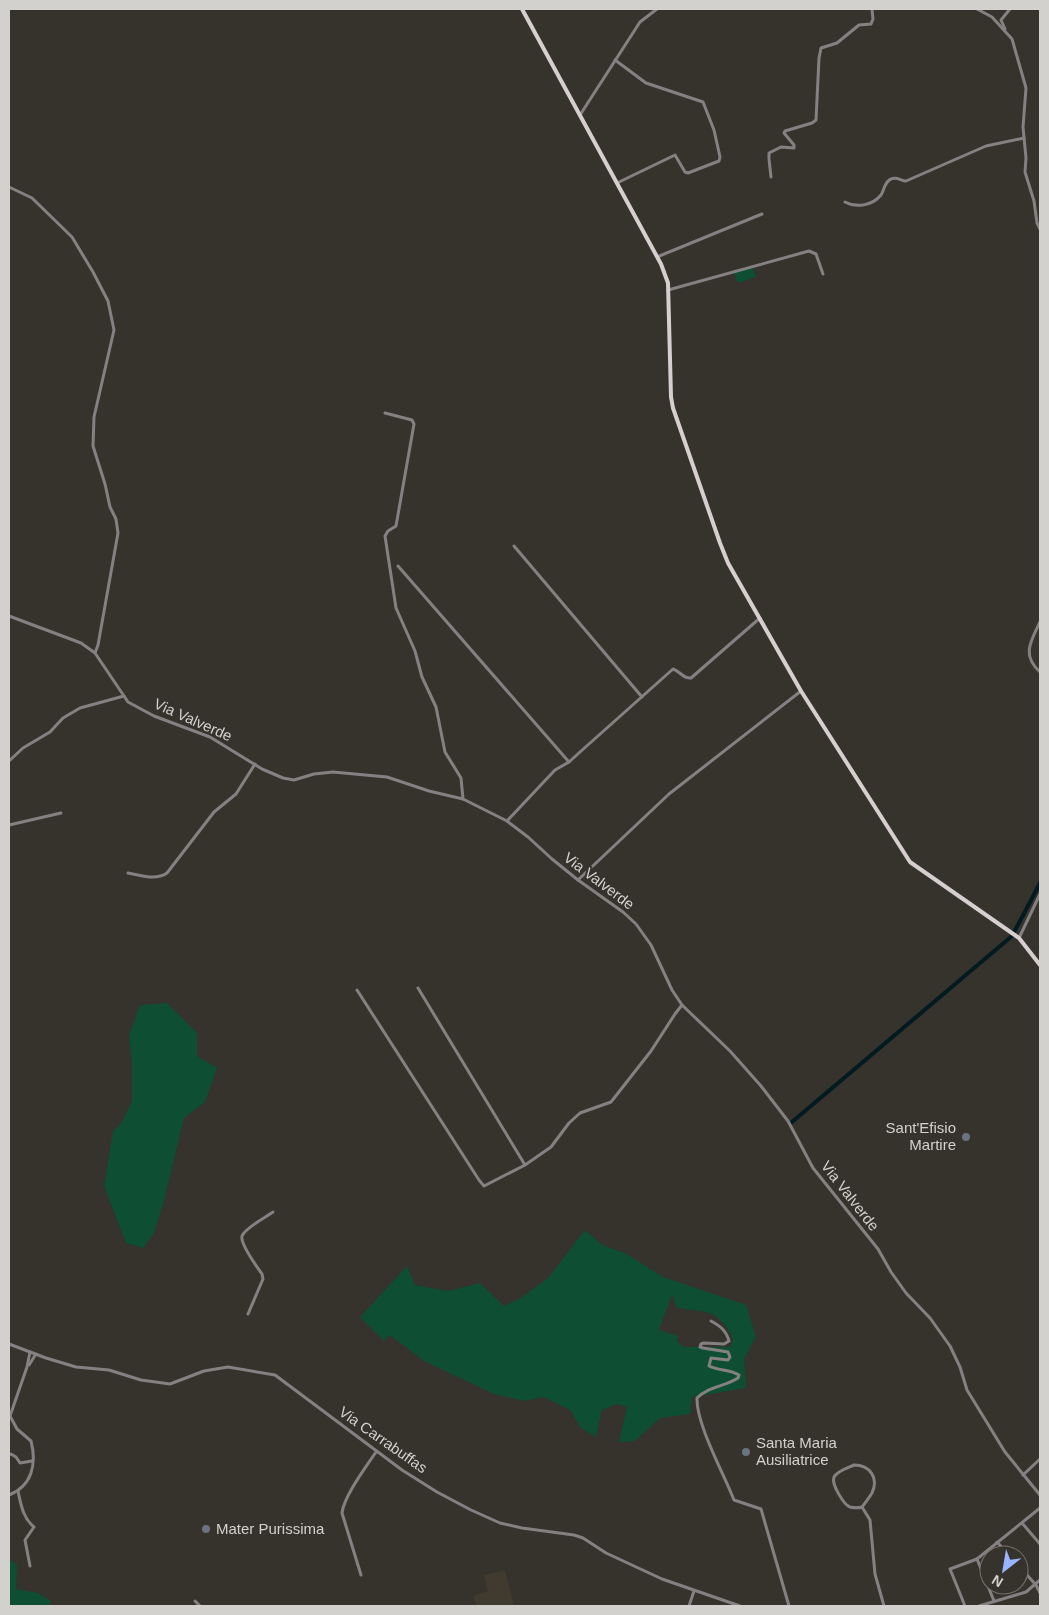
<svg xmlns="http://www.w3.org/2000/svg" width="1049" height="1615" viewBox="0 0 1049 1615" font-family="Helvetica,sans-serif">
<style>
.built{fill:#413a2e}
.green{fill:#0e4e32;fill-rule:evenodd}
.lines{fill:none;stroke-linecap:round;stroke-linejoin:round}
.canal{stroke:#021b21;stroke-width:4}
.minor{stroke:#858182;stroke-width:3}
.major{stroke:#d7ced0;stroke-width:4}
.worship-dot{fill:#6b7280;stroke:#36322c;stroke-width:2}
.labels{text-anchor:middle;stroke-width:4;stroke-linejoin:round;paint-order:stroke}
.street-label{font-size:15px;fill:#d3d1cd;stroke:#36322c}
.poi-label{font-size:15px;fill:#d3d1cd;stroke:#36322c;text-anchor:start}
</style>
<rect width="100%" height="100%" fill="#36322c"/>
<polygon class="built" points="505,1570 514,1606 477,1606 473,1596 488,1591 484,1575"/>
<g class="green">
<polygon points="752,267 756,277 738,283 734,273"/>
<polygon points="167,1003 197,1033 197,1056 217,1068 205,1102 184,1118 164,1201 154,1233 143,1248 126,1243 104,1186 113,1131 122,1122 132,1101 132,1064 129,1035 140,1005"/>
<path d="M585,1230L602,1245L625,1253L663,1277L746,1305L756,1337L744,1359L746,1388L692,1397L690,1414L660,1418L635,1441L619,1442L627,1407L617,1404L602,1410L596,1437L581,1428L570,1410L544,1397L524,1401L494,1394L424,1361L390,1335L384,1341L360,1317L407,1266L415,1285L448,1291L480,1283L504,1306L521,1298L548,1278ZM672,1295L674,1298L676,1307C684,1310 691,1309 700,1311C717,1313 726,1324 733,1339L730,1347H684L677,1341L678,1336L659,1330Z"/>
<polygon points="9,1559 17,1565 16,1589 38,1593 51,1601 49,1606 9,1606"/>
</g>
<g class="lines">
<polyline class="canal" points="792,1122 1012,936 1040,883"/>
<g class="minor">
<polyline points="977,9 992,17 1012,39 1026,88 1023,127 1026,158 1025,172 1034,201 1037,223 1040,229"/>
<polyline points="1005,29 1001,20 1010,9"/>
<polyline points="615,60 646,83 703,102 714,130 720,157 719,161 688,173 685,172 675,155 617,183"/>
<polyline points="580,115 640,22 657,9"/>
<polyline points="771,177 769,159 769,153 781,147 794,148 794,145 784,133 785,131 812,123 816,120 819,58 821,48 837,43 859,25 871,24 873,19 872,9"/>
<polyline points="9,187 32,198 72,237 93,272 108,301 114,330 94,417 93,446 105,484 110,507 116,519 118,533 98,645 95,653"/>
<path d="M845,202C856,208 872,206 881,195C885,189 884,182 891,179C897,176 901,181 906,181L986,146L1024,138"/>
<polyline points="657,257 762,214"/>
<polyline points="668,290 809,251 816,254 823,274"/>
<polyline points="385,413 412,420 414,424 396,526 388,531 385,536 396,608 415,651 422,677 436,707 445,752 461,778 463,799"/>
<polyline points="514,546 642,697"/>
<polyline points="398,566 569,762"/>
<polyline points="9,616 81,643 95,653 128,702 154,716 210,737 262,769 283,778 294,780 314,774 333,772 387,777 429,791 463,799 507,821 528,837 552,859 578,880 623,912 636,924 651,945 672,990 682,1005 730,1051 761,1086 788,1121 813,1168 878,1249 891,1272 906,1293 930,1318 950,1346 960,1367 967,1390 1005,1452 1040,1495"/>
<path d="M1040,622C1031,641 1021,655 1040,672"/>
<polyline points="9,761 23,748 50,732 63,718 80,708 124,696"/>
<path d="M507,821L555,770L569,762L580,752L673,669C680,671 683,679 691,678L760,618"/>
<polyline points="9,825 61,813"/>
<path d="M128,873C141,875 155,881 167,873L214,812L236,794L255,764"/>
<polyline points="578,880 669,794 801,691"/>
<polyline points="1019,938 1040,894"/>
<polyline points="418,988 525,1165"/>
<polyline points="357,990 479,1180 484,1186 525,1165 551,1147 569,1123 580,1113 611,1102 651,1051 675,1014 682,1005"/>
<path d="M248,1314L263,1279L262,1274C257,1267 240,1244 242,1236C245,1228 266,1217 273,1212"/>
<path d="M711,1321C720,1326 726,1330 729,1341L724,1344L704,1343L701,1344L700,1347L703,1348L728,1352L730,1357L728,1360L711,1358L709,1366C719,1371 730,1369 739,1375L738,1378C724,1387 709,1386 697,1398C696,1424 724,1474 734,1500L761,1509L789,1606"/>
<polyline points="9,1344 46,1358 76,1367 109,1370 141,1380 170,1384 204,1371 228,1367 275,1375 402,1470 437,1492 471,1510 500,1523 522,1528 574,1535 583,1538 606,1553 662,1579 740,1606"/>
<polyline points="29,1365 36,1354"/>
<polyline points="9,1455 11,1454 16,1457 20,1463 32,1461"/>
<path d="M854,1465C870,1465 879,1478 872,1493C869,1498 865,1503 862,1507C859,1508 854,1508 850,1507C844,1505 831,1484 834,1477C837,1471 847,1468 854,1465Z"/>
<polyline points="1023,1475 1040,1459"/>
<path d="M18,1491C21,1505 23,1518 34,1527L25,1540L30,1566"/>
<path d="M9,1495C32,1486 37,1464 31,1441L17,1429L10,1416L27,1367L30,1352"/>
<polyline points="862,1507 870,1520 875,1574 884,1606"/>
<polyline points="1022,1523 1040,1544"/>
<polyline points="997,1542 1009,1555"/>
<polyline points="977,1559 994,1601"/>
<polyline points="1019,1566 1036,1585 1040,1593"/>
<path d="M361,1575L342,1513C344,1496 366,1467 376,1452"/>
<polyline points="195,1601 200,1606"/>
<polyline points="689,1606 694,1591"/>
<polyline points="965,1606 950,1569 977,1559 1040,1508"/>
<polyline points="979,1606 1026,1592 1040,1580"/>
</g>
<polyline class="major" points="522,9 661,264 668,283 671,397 673,408 720,543 728,563 801,691 910,862 1019,938 1040,965"/>
</g>
<g class="worship-dot">
<circle cx="966" cy="1137" r="5"/>
<circle cx="746" cy="1452" r="5"/>
<circle cx="206" cy="1529" r="5"/>
</g>
<g class="labels">
<g class="street-label">
<text transform="translate(193 720) rotate(24)" y="5">Via Valverde</text>
<text transform="translate(599 881) rotate(37)" y="5">Via Valverde</text>
<text transform="translate(850 1196) rotate(52)" y="5">Via Valverde</text>
<text transform="translate(383 1440) rotate(35)" y="5">Via Carrabuffas</text>
</g>
<g class="poi-label">
<text x="956" y="1133" text-anchor="end">Sant'Efisio<tspan x="956" dy="17">Martire</tspan></text>
<text x="756" y="1448">Santa Maria<tspan x="756" dy="17">Ausiliatrice</tspan></text>
<text x="216" y="1534">Mater Purissima</text>
</g>
</g>
<rect width="1049" height="1615" fill="none" stroke="#d3d1cd" stroke-width="20"/>
<g transform="translate(1004 1570) rotate(211)"><circle r="24" fill="#36322c" stroke="#75726c"/>
<path d="M0-4L9 19L0 12L-9 19Z" fill="#99b5fd"/>
<text y="-8" font-size="14" font-weight="bold" text-anchor="middle" fill="#d3d1cd">N</text>
</g>
</svg>
